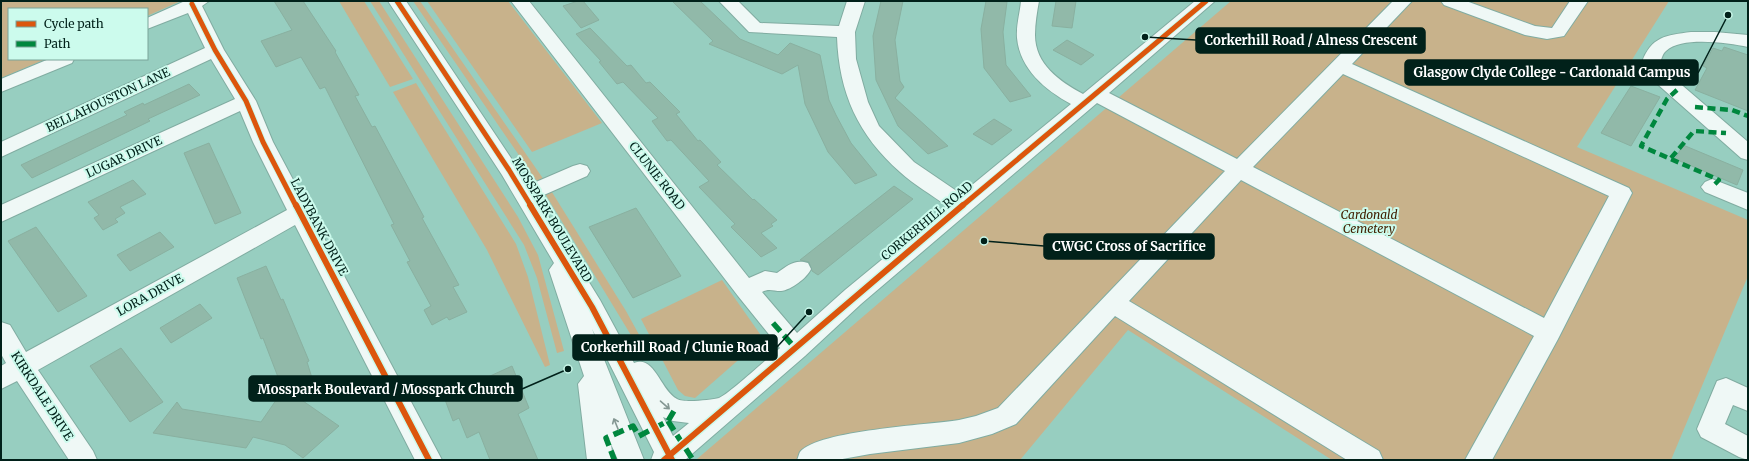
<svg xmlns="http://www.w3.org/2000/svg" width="1749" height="461" viewBox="0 0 1749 461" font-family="Merriweather,serif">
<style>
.green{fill:#c8b28b}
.building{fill:#91b9a9;stroke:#89b0a0}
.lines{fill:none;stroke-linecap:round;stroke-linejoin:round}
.minor-casing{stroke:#80aca1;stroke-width:2}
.minor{fill:#eff8f6;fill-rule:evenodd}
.quiet-far1{stroke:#00873e;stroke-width:4.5;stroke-dasharray:8 4.5;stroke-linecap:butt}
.quiet{stroke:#00873e;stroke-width:5.5;stroke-dasharray:11 5.5;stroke-linecap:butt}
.cycleway-far1-casing{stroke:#ccfbed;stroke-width:7}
.cycleway-casing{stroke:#ccfbed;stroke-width:9}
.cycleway-far1{stroke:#dc560d;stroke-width:5}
.cycleway{stroke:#dc560d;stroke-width:6}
.oneway{stroke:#849793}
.labels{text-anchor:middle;stroke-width:4;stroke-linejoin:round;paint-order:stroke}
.street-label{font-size:12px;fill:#01211a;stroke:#ccfbed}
.park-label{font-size:12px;font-style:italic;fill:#432003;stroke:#ccfbed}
.leader{fill:none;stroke:#01211a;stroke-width:1.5}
.callout-dot{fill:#01211a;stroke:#ccfbed;stroke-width:1.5}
.callout{fill:#01211a;stroke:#01211a;stroke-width:1.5}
.callout-label{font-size:13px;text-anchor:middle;font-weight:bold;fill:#fff}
</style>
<rect width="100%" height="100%" fill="#97cec0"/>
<g class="green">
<polygon points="1,1 181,1 147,16 147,9 9,9 9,59 46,59 1,78"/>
<polygon points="339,1 364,1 413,79 390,87"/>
<polygon points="370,1 379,1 518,217 538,255 564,351 557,353 537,278 524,245"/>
<polygon points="413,1 420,1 544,180 538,183"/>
<polygon points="427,1 508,1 602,123 532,152"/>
<polygon points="1231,1 1669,1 1577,147 1748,220 1748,276 1671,460 1332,460 1128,330 1020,460 697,459"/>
<polygon points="416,83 516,244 528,277 550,365 545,367 487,250 393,92"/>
<polygon points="550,189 626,311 648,351 640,350 544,192"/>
<polygon points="722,280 760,334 760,341 695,398 685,396 678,390 641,319"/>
</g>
<g class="building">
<polygon points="274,1 303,1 336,51 335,52 359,95 355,96 372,127 375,126 424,217 422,218 459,285 453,287 467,312 449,320 447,317 432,325 424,310 431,306 407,262 410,261 391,225 394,224 325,87 320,89 301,57 276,67 261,41 292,30"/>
<polygon points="578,1 583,1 599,20 581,28 563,6"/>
<polygon points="672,1 700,1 740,39 778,55 790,43 820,55 829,100 836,115 851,143 877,175 855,184 828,152 805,104 798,65 782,74 709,44 713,41"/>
<polygon points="881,1 903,1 895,40 900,81 904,87 895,98 948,146 928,154 898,126 876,80 873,36"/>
<polygon points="986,1 1007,2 1003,32 1006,65 1031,96 1010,102 984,68 981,29"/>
<polygon points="1056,1 1076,1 1072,28 1052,26"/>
<polygon points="590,28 627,66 631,65 646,83 650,82 680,112 676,114 698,141 700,140 721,162 717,165 753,200 754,199 777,220 771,224 773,226 761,233 777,248 761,257 731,227 735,224 699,187 709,181 671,140 667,141 652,121 658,118 623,82 617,84 599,62 601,61 576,34"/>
<polygon points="1067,40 1094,55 1081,65 1053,50"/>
<polygon points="1724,47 1748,55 1748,111 1695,90 1707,68 1703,66 1713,48 1722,51"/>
<polygon points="189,84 200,95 148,119 150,121 32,178 21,165 127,115 124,112 143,103 144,105"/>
<polygon points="1631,86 1660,97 1631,146 1601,133"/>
<polygon points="994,119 1012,130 992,145 973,134"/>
<polygon points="209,143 241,213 215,224 184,153"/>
<polygon points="1683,145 1743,170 1737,185 1675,159"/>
<polygon points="133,180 146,194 120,207 125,213 115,219 118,222 103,230 94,218 99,215 88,202"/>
<polygon points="894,186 913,199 818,275 812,271 809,262 800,260"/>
<polygon points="636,208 681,276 633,298 589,227"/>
<polygon points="36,227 87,296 58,312 8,241"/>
<polygon points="160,232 174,247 130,271 117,255"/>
<polygon points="266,266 281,300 283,299 309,361 307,362 312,378 311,378 317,394 303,401 339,426 303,458 285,445 253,437 246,448 153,433 177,402 182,409 261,422 283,390 263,338 261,339 237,278"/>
<polygon points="200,304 212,318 171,343 160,328"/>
<polygon points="121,348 163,402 130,422 90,366"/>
<polygon points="512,366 529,408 518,414 538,460 490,460 479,432 467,438 459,418 453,421 444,397"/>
</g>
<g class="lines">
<defs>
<g id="minor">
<polygon points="185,1 209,1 202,6 224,50 256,101 273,142 442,460 415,460 295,225 38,370 93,451 97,460 69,460 17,381 1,389 1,366 6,363 1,354 1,322 10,325 26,352 287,210 253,142 240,111 1,222 1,205 235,99 211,59 1,157 1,142 205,48 188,13 147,29 147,18"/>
<path d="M388,1H406L529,185L573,166L580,164L587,166L590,171L587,176L537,198L600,300L634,363C655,355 660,390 677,399C684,403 711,400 719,398C728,395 770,356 780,348L738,296L511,1H529L749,278L765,271L777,273C788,265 795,259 808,263L811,269C807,278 791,290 781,291C773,291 769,288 762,292L797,333L845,290L947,206C932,195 914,185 900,172C858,135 839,93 837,37L749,32L719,1H738L760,23L839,26L847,1H865L855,32L856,59L868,102L879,126L914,162L961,194L1071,104C1045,90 1020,69 1017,38C1016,25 1020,13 1021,1H1039C1037,12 1035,23 1035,35C1035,64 1059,81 1083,94L1195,1H1215L1109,93L1237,159L1393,1H1412L1352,64L1629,188L1632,193L1558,339L1492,460H1465L1534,336L1241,180L1129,301L1379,451L1383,460H1347L1115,316L1016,424L992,434L959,443L870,454L837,460H797C798,458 799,454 800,452C819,430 928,425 959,420L976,416L998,408L1225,171L1097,103L861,304L805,356L685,460H651L654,452L592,329L644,460H618L611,444L613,460H587L578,384L584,376L549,270L554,263L502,175ZM1343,74L1609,196L1544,318L1253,167ZM663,417L673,421L689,423L673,436Z"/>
<polygon points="1441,1 1466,1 1535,26 1552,28 1570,1 1588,1 1564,36 1547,39 1525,35 1444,5"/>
<path d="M1691,32H1715L1748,35V47C1728,43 1682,36 1666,51C1663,53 1662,58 1660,62L1669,74L1748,142V160L1741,158L1655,82L1642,62C1651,37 1666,35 1691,32Z"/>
<polygon points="49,59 74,59 72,63 1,92 1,79"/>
<polygon points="1712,179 1748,193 1748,210 1705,192 1701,187 1705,182"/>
<polygon points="1726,378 1748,388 1748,411 1733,405 1725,424 1748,436 1748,460 1739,457 1701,437 1697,429 1717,381"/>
</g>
</defs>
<use href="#minor" class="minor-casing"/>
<use href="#minor" class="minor"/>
<g class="quiet-far1">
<polyline points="1677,90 1667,99 1641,146 1719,180 1712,187"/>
<polyline points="1695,107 1732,110 1748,116"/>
<polyline points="1671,158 1694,131 1726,133"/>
</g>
<g class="quiet">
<polyline points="773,323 796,349"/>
<polyline points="668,421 693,460"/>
<polyline points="612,460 614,459 606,438 633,426 639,436 668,421 674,411"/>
</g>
<defs>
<g id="cycleway-far1">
<polyline points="397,1 509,170 531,206"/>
<polyline points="192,4 215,50 246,101 263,142 296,206"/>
<polyline points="962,206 1206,1"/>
</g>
<g id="cycleway">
<polyline points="296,205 429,460"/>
<polyline points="530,205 592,307 672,460"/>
<polyline points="664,460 963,205"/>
</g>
</defs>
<use href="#cycleway-far1" class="cycleway-far1-casing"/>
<use href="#cycleway" class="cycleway-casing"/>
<use href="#cycleway-far1" class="cycleway-far1"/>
<use href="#cycleway" class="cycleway"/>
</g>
<defs><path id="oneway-shaft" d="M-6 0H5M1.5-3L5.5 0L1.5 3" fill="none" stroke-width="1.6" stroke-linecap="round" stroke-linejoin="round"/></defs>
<g class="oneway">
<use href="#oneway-shaft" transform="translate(665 405) rotate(41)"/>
<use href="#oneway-shaft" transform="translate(616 424) rotate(-112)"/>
</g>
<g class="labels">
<g class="street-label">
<text transform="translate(108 100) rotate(-25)" y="4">BELLAHOUSTON LANE</text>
<text transform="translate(124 157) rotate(-25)" y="4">LUGAR DRIVE</text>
<text transform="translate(657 176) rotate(52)" y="4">CLUNIE ROAD</text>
<text transform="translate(552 220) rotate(59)" y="4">MOSSPARK BOULEVARD</text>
<text transform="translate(927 221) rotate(-40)" y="4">CORKERHILL ROAD</text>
<text transform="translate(319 227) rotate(62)" y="4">LADYBANK DRIVE</text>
<text transform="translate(150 295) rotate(-29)" y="4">LORA DRIVE</text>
<text transform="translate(42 396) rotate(57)" y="4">KIRKDALE DRIVE</text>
</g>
<g class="park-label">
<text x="1369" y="219">Cardonald<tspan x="1369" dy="14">Cemetery</tspan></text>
</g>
</g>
<path class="leader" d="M1145 37L1196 40M1728 15L1698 73M984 241L1044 246M809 312L777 347M568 369L522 389"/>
<g class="callout-dot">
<circle cx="1145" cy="37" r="4"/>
<circle cx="1728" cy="15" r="4"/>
<circle cx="984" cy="241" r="4"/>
<circle cx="809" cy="312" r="4"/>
<circle cx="568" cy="369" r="4"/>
</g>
<g class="callout">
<rect x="1196" y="28" width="229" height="25" rx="4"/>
<rect x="1405" y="60" width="293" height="25" rx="4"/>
<rect x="1044" y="234" width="170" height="25" rx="4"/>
<rect x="573" y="335" width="204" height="25" rx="4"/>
<rect x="249" y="376" width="273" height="25" rx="4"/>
</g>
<g class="callout-label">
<text x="1311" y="45">Corkerhill Road / Alness Crescent</text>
<text x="1552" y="77">Glasgow Clyde College - Cardonald Campus</text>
<text x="1129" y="251">CWGC Cross of Sacrifice</text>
<text x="675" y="352">Corkerhill Road / Clunie Road</text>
<text x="386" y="394">Mosspark Boulevard / Mosspark Church</text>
</g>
<rect width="1749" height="461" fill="none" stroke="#01211a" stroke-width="4"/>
<rect x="8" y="8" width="140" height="52" fill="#ccfbed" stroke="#7ba499"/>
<rect x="16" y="21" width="20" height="6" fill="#dc560d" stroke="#7ba499"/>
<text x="44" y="28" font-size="12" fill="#01211a">Cycle path</text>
<rect x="16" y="41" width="20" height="6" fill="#00873e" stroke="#7ba499"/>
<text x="44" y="48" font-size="12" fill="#01211a">Path</text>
</svg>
